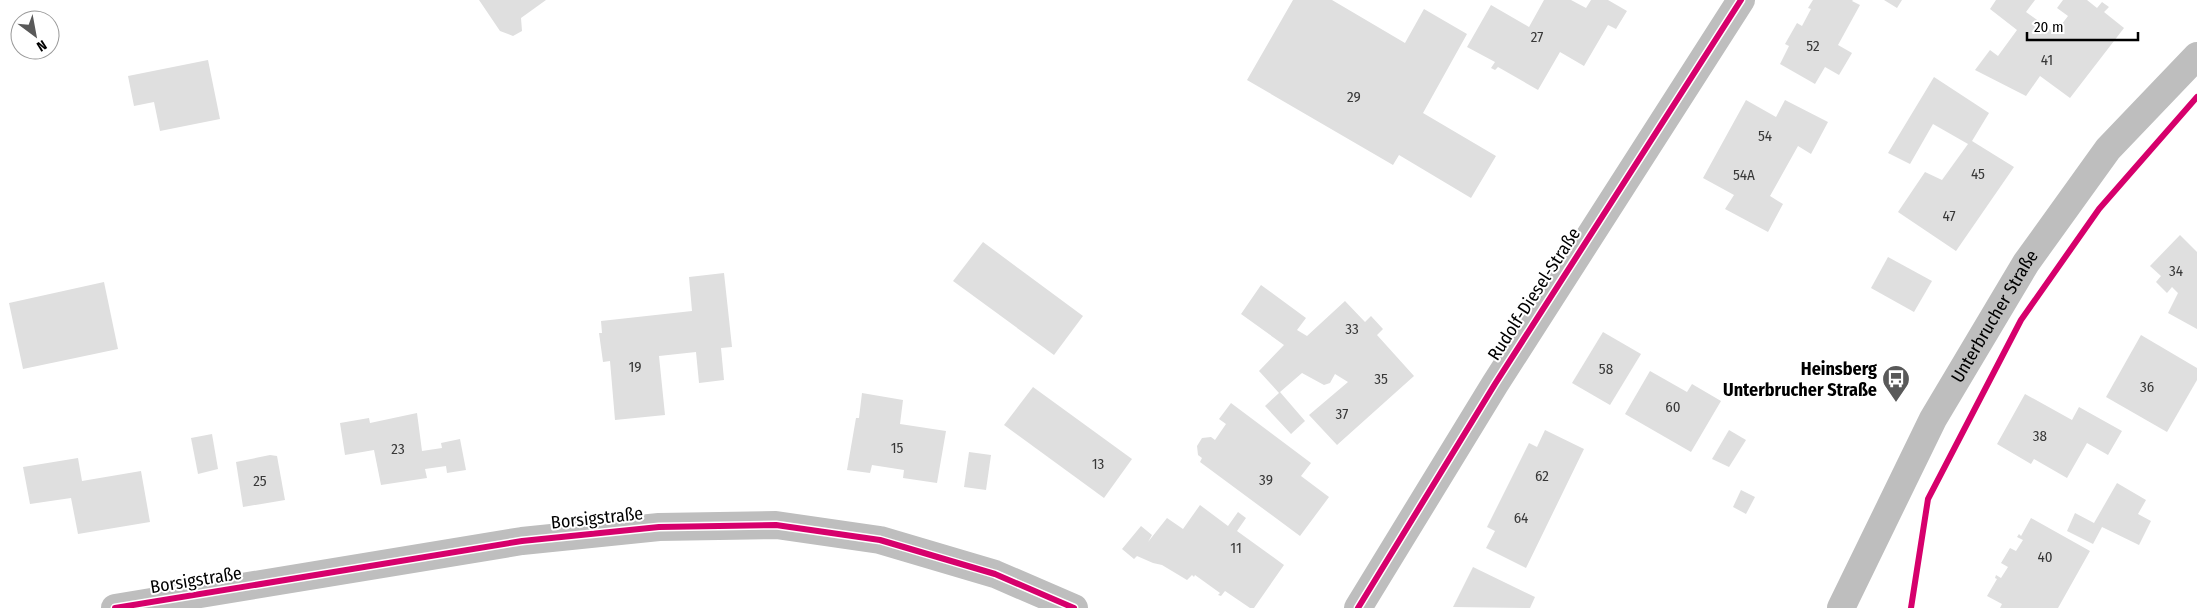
<svg xmlns="http://www.w3.org/2000/svg" width="2197" height="608" viewBox="0 0 2197 608" font-family="'Fira Sans Condensed',sans-serif">
<style>
.building{fill:#dfdfdf}
.lines{fill:none;stroke-linecap:round;stroke-linejoin:round}
.minor{stroke:#bebebe;stroke-width:28}
.cycleway-casing{stroke:#fff;stroke-width:9}
.cycleway{stroke:#d6006c;stroke-width:6}
.labels{text-anchor:middle;stroke-width:4;stroke-linejoin:round;paint-order:stroke}
.number-label{font-size:15px;fill:#383838}
.street-label{font-size:18px;fill:#000;stroke:#fff}
.poi-label{font-size:18px;font-weight:bold;fill:#000;stroke:#fff;text-anchor:end}
</style>
<rect width="100%" height="100%" fill="#fff"/>
<g class="building">
<polygon points="479,0 546,0 521,18 522,31 513,36 500,31"/>
<polygon points="1293,0 1332,0 1405,43 1424,9 1467,34 1423,113 1496,156 1471,198 1399,155 1393,165 1247,80"/>
<polygon points="1544,0 1571,0 1586,8 1591,0 1608,0 1627,11 1616,29 1608,25 1584,66 1560,52 1538,90 1498,67 1495,70 1491,68 1495,62 1467,47 1491,5 1529,27"/>
<polygon points="1813,0 1853,0 1852,1 1860,5 1838,45 1852,53 1839,75 1825,67 1815,84 1780,64 1789,46 1785,44 1797,23 1802,26 1811,9 1808,8"/>
<polygon points="1884,0 1902,0 1897,8"/>
<polygon points="1996,0 2035,0 2026,12 2055,33 2068,16 2057,8 2063,0 2087,0 2097,8 2102,2 2109,7 2104,12 2124,28 2070,98 2040,76 2026,96 1975,70 1990,50 1998,56 2017,30 1990,9"/>
<polygon points="208,60 220,119 160,131 154,102 134,106 128,76"/>
<polygon points="1934,77 1989,113 1972,141 2014,167 1956,251 1898,212 1925,172 1942,180 1968,144 1933,124 1910,164 1888,153"/>
<polygon points="1746,100 1776,117 1785,100 1828,122 1811,154 1798,146 1770,196 1783,204 1768,232 1725,209 1734,195 1703,178"/>
<polygon points="2180,235 2197,252 2197,329 2168,313 2178,293 2172,287 2167,293 2156,282 2161,276 2150,266"/>
<polygon points="983,242 1083,316 1054,355 953,281"/>
<polygon points="1888,257 1932,281 1914,312 1871,288"/>
<polygon points="724,273 732,347 721,348 724,380 699,383 696,352 659,356 665,415 615,420 610,361 603,362 599,333 602,333 601,321 692,311 689,277"/>
<polygon points="104,282 118,349 23,369 9,303"/>
<polygon points="1261,285 1306,318 1297,330 1307,336 1345,301 1365,322 1371,316 1383,329 1377,335 1414,376 1337,445 1309,415 1348,382 1335,374 1330,383 1324,385 1302,373 1280,392 1305,421 1291,434 1265,406 1279,393 1259,371 1284,345 1241,314"/>
<polygon points="1603,332 1641,354 1610,405 1572,383"/>
<polygon points="2141,335 2197,368 2197,380 2167,432 2106,397"/>
<polygon points="1650,371 1687,392 1692,384 1721,401 1691,452 1625,414"/>
<polygon points="1033,387 1132,459 1104,498 1004,425"/>
<polygon points="862,393 903,400 900,424 946,431 937,483 903,478 904,470 872,465 870,473 847,470 856,418 859,418"/>
<polygon points="2025,394 2072,420 2079,407 2122,431 2108,455 2087,443 2067,478 2034,459 2031,464 1997,444"/>
<polygon points="1231,403 1311,463 1301,476 1329,497 1300,536 1200,462 1202,458 1198,455 1197,446 1202,438 1211,437 1215,440 1226,424 1219,419"/>
<polygon points="417,413 422,451 442,448 441,443 460,439 466,470 447,473 446,466 425,469 427,478 381,485 374,450 345,455 340,423 369,418 370,423"/>
<polygon points="1545,430 1584,449 1526,568 1486,548 1495,531 1487,527 1529,443 1537,447"/>
<polygon points="1729,430 1746,440 1729,467 1712,459"/>
<polygon points="212,434 218,469 198,474 191,438"/>
<polygon points="969,452 991,455 986,490 964,487"/>
<polygon points="270,455 277,456 285,500 243,507 236,462"/>
<polygon points="78,458 82,481 141,471 150,522 78,534 71,498 30,504 23,467"/>
<polygon points="2117,483 2146,500 2138,514 2151,521 2139,545 2102,527 2093,544 2067,531 2075,513 2094,523"/>
<polygon points="1741,490 1755,497 1746,514 1733,507"/>
<polygon points="1200,505 1228,526 1238,512 1246,518 1237,531 1284,565 1254,608 1250,608 1225,591 1221,596 1218,595 1220,593 1195,575 1194,577 1192,575 1187,580 1162,565 1153,563 1137,556 1134,559 1122,549 1141,526 1152,535 1148,542 1167,518 1183,529"/>
<polygon points="2031,518 2090,551 2058,608 2000,608 2002,604 1987,596 1997,579 1995,578 1996,575 2001,578 2008,567 2001,563 2010,548 2016,551 2023,540 2017,537 2019,534 2021,536"/>
<polygon points="1473,567 1535,597 1530,608 1453,607"/>
</g>
<g class="lines">
<g class="minor">
<polyline points="115,608 522,541 659,527 776,525 880,540 995,574 1074,608"/>
<polyline points="1358,608 1495,384 1741,0"/>
<path id="s1" d="M1841,608L1933,419L2026,263L2108,149L2197,56"/>
</g>
<defs>
<g id="cycleway">
<polyline points="115,608 522,541 659,527 776,525 880,540 995,574 1074,608"/>
<polyline points="1358,608 1495,384 1741,0"/>
<polyline points="1911,608 1928,499 2021,320 2099,209 2197,97"/>
</g>
</defs>
<use href="#cycleway" class="cycleway-casing"/>
<use href="#cycleway" class="cycleway"/>
</g>
<defs>
<symbol id="bus-pin" viewBox="-11 -11 22 30"><path d="M0 17L-7.5 6A9.5 9.5 0 1 1 7.5 6Z" fill="#595959" stroke="#fff"/><path d="M-5-6H5V4H4V6H2V4H-2V6H-4V4H-5ZM-3.5-4V0h7V-4ZM-3.5 1.2v1.5H-2V1.2ZM2 1.2v1.5H3.5V1.2Z" fill="#fff"/></symbol>
</defs>
<g fill-rule="evenodd">
<use href="#bus-pin" x="1880" y="363" width="32" height="43"/>
</g>
<g class="labels">
<g class="number-label">
<text x="1537" y="42">27</text>
<text x="1813" y="51">52</text>
<text x="2047" y="65">41</text>
<text x="1354" y="102">29</text>
<text x="1765" y="141">54</text>
<text x="1978" y="179">45</text>
<text x="1744" y="180">54A</text>
<text x="1949" y="221">47</text>
<text x="2176" y="276">34</text>
<text x="1352" y="334">33</text>
<text x="635" y="372">19</text>
<text x="1606" y="374">58</text>
<text x="1381" y="384">35</text>
<text x="2147" y="392">36</text>
<text x="1673" y="412">60</text>
<text x="1342" y="419">37</text>
<text x="2040" y="441">38</text>
<text x="897" y="453">15</text>
<text x="398" y="454">23</text>
<text x="1098" y="469">13</text>
<text x="1542" y="481">62</text>
<text x="1266" y="485">39</text>
<text x="260" y="486">25</text>
<text x="1521" y="523">64</text>
<text x="1236" y="553">11</text>
<text x="2045" y="562">40</text>
</g>
<g class="street-label">
<text transform="translate(1534 294) rotate(-57)" y="6">Rudolf-Diesel-Straße</text>
<text dy="6" stroke="none"><textPath href="#s1" startOffset="330">Unterbrucher Straße</textPath></text>
<text transform="translate(597 518) rotate(-6)" y="6">Borsigstraße</text>
<text transform="translate(196 580) rotate(-9)" y="6">Borsigstraße</text>
</g>
<g class="poi-label">
<text x="1877" y="375">Heinsberg<tspan x="1877" dy="21">Unterbrucher Straße</tspan></text>
</g>
</g>
<g transform="translate(35 35) rotate(148)"><circle r="24" fill="#ffffff" stroke="#999999"/>
<path d="M0-4L9 19L0 12L-9 19Z" fill="#595959"/>
<text y="-8" font-size="14" font-weight="bold" text-anchor="middle" fill="#000000">N</text>
</g>
<path d="M2027 32v8h111v-8" fill="none" stroke="#000000" stroke-width="2.5"/>
<text x="2034" y="32" font-size="15" fill="#000000" stroke="#ffffff" stroke-width="4" paint-order="stroke">20 m</text>
</svg>
